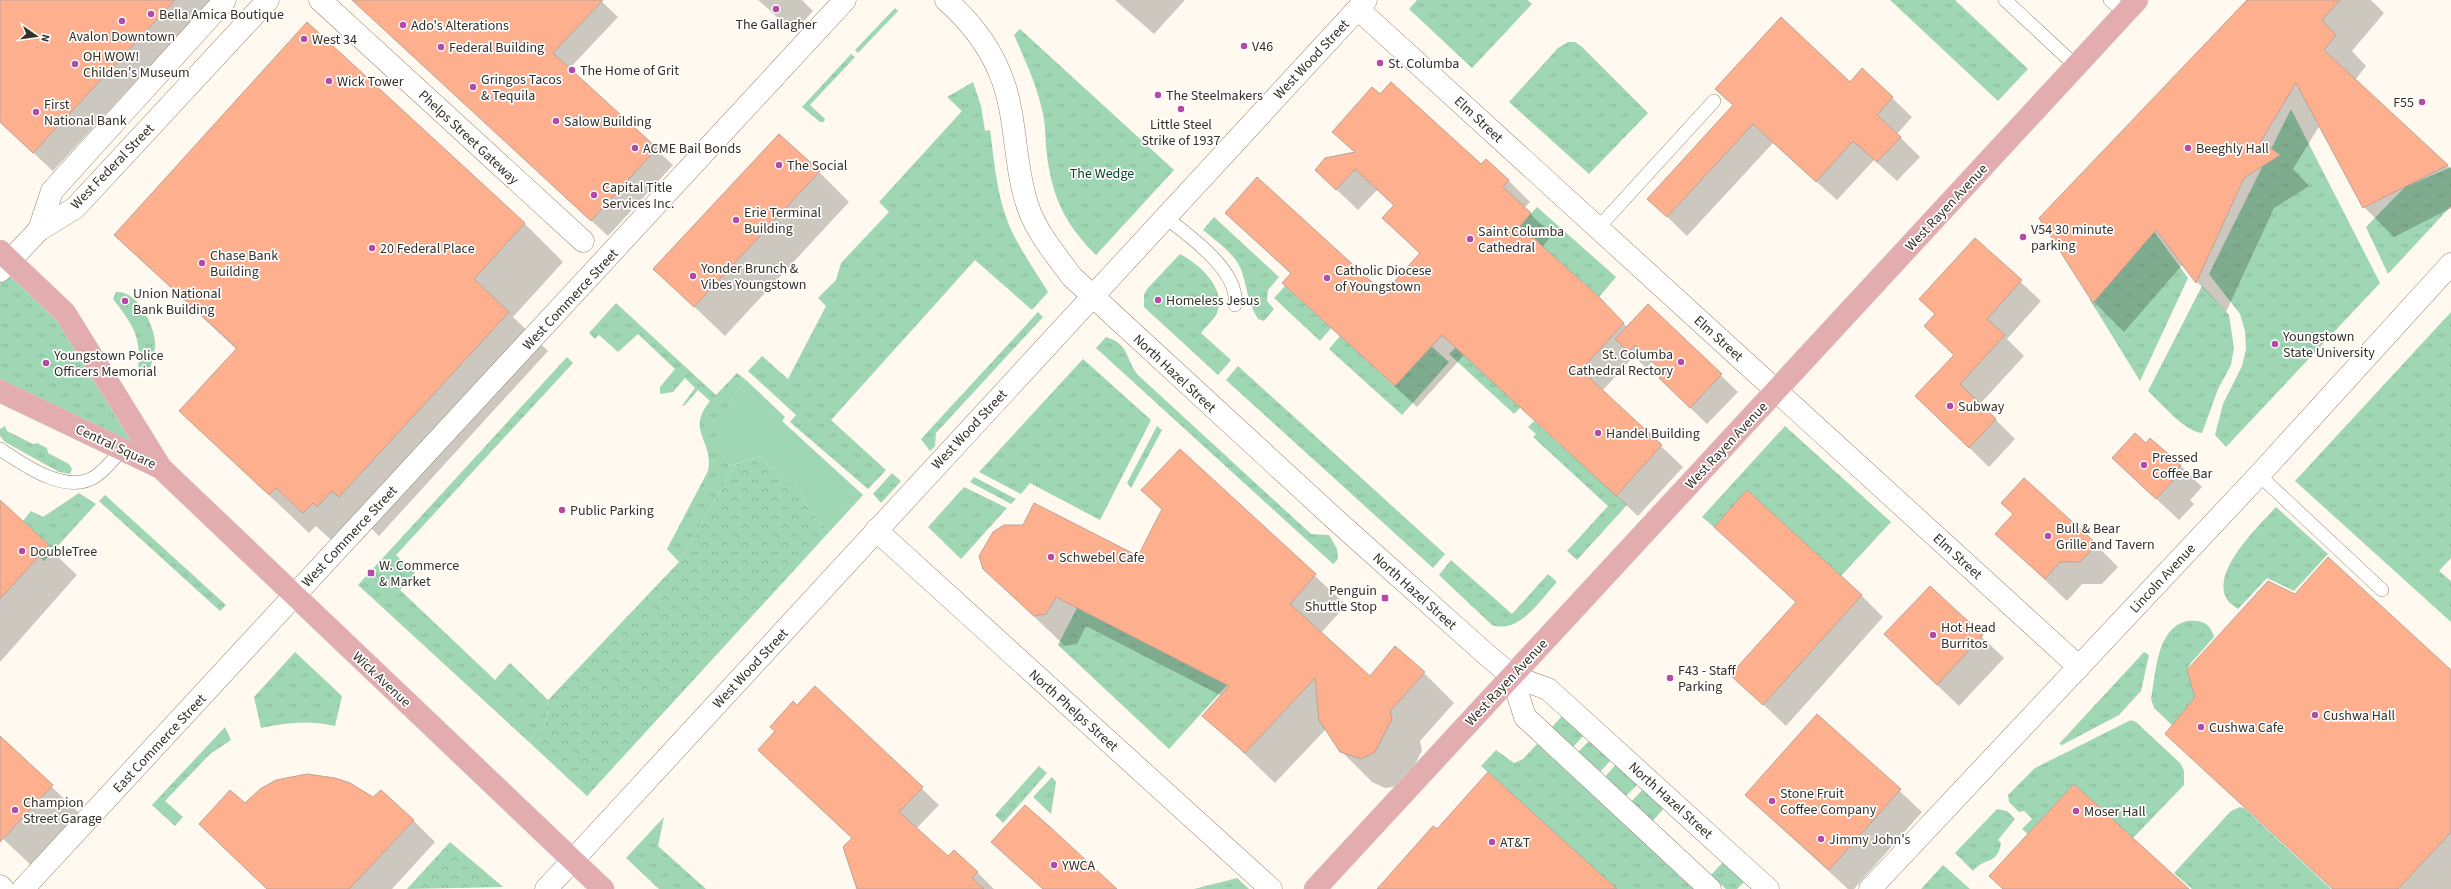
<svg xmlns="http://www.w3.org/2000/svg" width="2451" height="889" viewBox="0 0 2451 889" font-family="'Source Sans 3',sans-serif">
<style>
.grass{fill:url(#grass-tufts)}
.forest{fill:url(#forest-crowns)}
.garden{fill:#9fd6b3}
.shadow{fill:#0003}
.building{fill:#fdaf8e;stroke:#bea398}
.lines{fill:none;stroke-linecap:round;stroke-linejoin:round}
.lane-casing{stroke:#978872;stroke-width:14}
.street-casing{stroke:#978872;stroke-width:23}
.secondary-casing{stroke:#978872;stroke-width:23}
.primary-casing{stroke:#d7d6d4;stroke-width:23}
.lane{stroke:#fff;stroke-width:13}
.street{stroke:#fff;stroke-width:22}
.secondary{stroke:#fff;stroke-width:22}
.primary{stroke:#e3adb0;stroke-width:22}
.poi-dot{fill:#b649a8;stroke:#fff;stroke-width:1.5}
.labels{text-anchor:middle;stroke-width:3.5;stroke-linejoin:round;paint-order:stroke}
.poi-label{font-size:14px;fill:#363027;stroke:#fff;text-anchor:start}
.street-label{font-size:14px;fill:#363027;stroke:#fff}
.park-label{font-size:14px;fill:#064527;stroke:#fff}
</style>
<defs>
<pattern id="grass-tufts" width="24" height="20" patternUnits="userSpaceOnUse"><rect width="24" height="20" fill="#9fd6b3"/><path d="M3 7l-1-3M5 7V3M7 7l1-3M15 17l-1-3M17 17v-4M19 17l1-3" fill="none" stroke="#8ab89a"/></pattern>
<pattern id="forest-crowns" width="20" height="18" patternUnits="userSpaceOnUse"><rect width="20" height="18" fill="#9fd6b3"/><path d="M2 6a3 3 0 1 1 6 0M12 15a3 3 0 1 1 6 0" fill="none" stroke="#8ab89a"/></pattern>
</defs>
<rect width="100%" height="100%" fill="#fff9ef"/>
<g class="grass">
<polygon points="1417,0 1527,0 1532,4 1472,68 1409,9"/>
<polygon points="1890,0 1955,0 2028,69 1998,101"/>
<polygon points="895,8 898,11 858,53 855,50"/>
<path d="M1020,29L1174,170L1096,255C1065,224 1053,199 1047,156C1045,144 1046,131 1044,119C1039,90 1026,62 1014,35Z"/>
<polygon points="1568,42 1575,42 1581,46 1648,113 1589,174 1509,102 1558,48"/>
<polygon points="851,54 855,57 810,105 825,119 824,122 820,122 802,107"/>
<path d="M973,82L981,106L985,131L990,130C994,159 996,187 1005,214C1014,242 1033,267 1048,292L1032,310L975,260L831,420L886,470L868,489L790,422L796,415L748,371L762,356L788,379L826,306L818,298L836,280L841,263L889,212L879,202L962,111L947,97Z"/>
<polygon points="2291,109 2380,283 2226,447 2215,435 2223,404 2242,366 2246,349 2245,331 2240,314 2209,274"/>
<polygon points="2451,167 2451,206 2388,274 2366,227 2405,187"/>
<polygon points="1537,207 1616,277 1599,297 1520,226"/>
<path d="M1214,217L1279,277L1268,290L1267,301L1274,309L1264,321L1258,319C1247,301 1248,290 1242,272C1236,254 1216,241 1203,230Z"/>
<polygon points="2153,230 2188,278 2140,381 2090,300"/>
<polygon points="0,251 65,313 161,468 0,391"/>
<path d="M1180,254C1199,264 1227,288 1217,313C1214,320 1205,327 1201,333L1231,360L1218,375L1144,307V295L1147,289Z"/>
<polygon points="1285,286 1331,328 1320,341 1274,298"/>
<path d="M2202,286L2229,315L2234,348L2231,365L2218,389L2202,433C2185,432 2161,403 2148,391Z"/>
<path d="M116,292C137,290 154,324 155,342C156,351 152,361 150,369L146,372L138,369C142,336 132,324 113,299Z"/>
<path d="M616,303L716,395L737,373L746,380C724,403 712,437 729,466L736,464L679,562L667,549L708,471C714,439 685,432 710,401L698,390L685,405L682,406L695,388L685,378L673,392L660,394V387L675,369L638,334L618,352L599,335L595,339L589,333Z"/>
<polygon points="1038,312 1043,317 936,433 935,446 930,451 921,439"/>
<polygon points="2451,312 2451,558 2439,571 2451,581 2451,622 2295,481"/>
<polygon points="1340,336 1394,386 1431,346 1449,362 1402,415 1329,349"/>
<path d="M1106,337C1130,344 1125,359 1138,375L1311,534L1329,535L1337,549L1338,559L1333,564L1096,348Z"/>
<polygon points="1456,347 1521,407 1514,414 1449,354"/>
<polygon points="567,357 573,363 396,555 415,573 400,590 495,680 510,663 548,700 545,724 529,742 358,585"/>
<polygon points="1083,359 1151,420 1100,520 1030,483 1021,494 979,472"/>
<polygon points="1238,366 1445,554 1433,568 1226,380"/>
<polygon points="1534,421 1627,505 1577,560 1567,551 1608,506 1533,437 1536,434 1528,427"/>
<polygon points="5,426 7,431 33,444 37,443 47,448 48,453 69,464 72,469 70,474 59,472 5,442 0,436 0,429"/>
<polygon points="1157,426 1162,430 1131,488 1127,483"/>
<polygon points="1785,426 1891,522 1841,576 1747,490 1714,527 1702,517"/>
<polygon points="892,473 901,481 881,503 873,494"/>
<polygon points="974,477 1016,499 1011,504 970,482"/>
<polygon points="964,487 1007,508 961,559 928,527"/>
<polygon points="79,493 96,504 44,561 39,556 49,545 23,521 31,511 43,517"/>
<polygon points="105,495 226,605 220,611 99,501"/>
<path d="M2276,507L2328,554L2294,591L2267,578L2238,609C2235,606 2230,604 2228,601C2208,573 2259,526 2276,507Z"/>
<path d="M1451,560L1512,614L1548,574L1557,582C1540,600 1520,634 1492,625L1439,575Z"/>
<polygon points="1077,608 1228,684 1169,749 1058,645"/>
<path d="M2187,621C2201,620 2210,622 2214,637L2190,664L2187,670L2199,696L2173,726L2154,708L2151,699C2156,674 2156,628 2187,621Z"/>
<path d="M295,652L342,696L335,726C309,720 287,722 261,728L254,697Z"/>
<polygon points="2144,652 2149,655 2141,691 2119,715 2062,745 2059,744"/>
<polygon points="1564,714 1585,734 1572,748 1551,728"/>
<polygon points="2131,720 2136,722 2181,764 2184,771 2184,785 2133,838 2074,784 2028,834 2022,829 2032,819 2024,811 2019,812 2009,802 2008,795 2035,768"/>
<polygon points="225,727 231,740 210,754 165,801 183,817 175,826 152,805"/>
<polygon points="1591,739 1612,759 1599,773 1577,753"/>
<polygon points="1537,744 1695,889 1617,889 1481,766 1496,750 1514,763 1523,759"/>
<polygon points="1617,763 1639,783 1625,797 1604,778"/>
<polygon points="1039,766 1047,773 1003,823 995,815"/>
<polygon points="1052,777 1056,782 1051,814 1033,797"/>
<polygon points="1644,788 1665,807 1652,822 1631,802"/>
<polygon points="2240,807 2244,808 2331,889 2192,889 2174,873 2231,811"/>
<path d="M1997,809L2007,811L2015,819L1998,840L2001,843C1997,866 1986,856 1973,871L1955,853Z"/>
<polygon points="664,817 658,846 706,889 659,889 626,858"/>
<polygon points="1724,861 1745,881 1737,889 1726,889 1711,875"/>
<polygon points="1943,865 1970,889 1921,889"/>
<polygon points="1237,878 1249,889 1194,889"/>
</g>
<g class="forest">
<polygon points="761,456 768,465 793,482 810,510 830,531 587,796 529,742 545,724 548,700 679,562 736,464"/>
<polygon points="450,842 503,887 407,889"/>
</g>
<path class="garden" d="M746,380L785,417L782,421L863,495L830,531L810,510L793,482L768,465L761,456L729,466C711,436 723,404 746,380Z"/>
<g class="shadow">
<polygon points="0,0 211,0 53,171 0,122"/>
<polygon points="352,0 600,0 618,17 569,69 673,165 608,236"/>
<polygon points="758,0 802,0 813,11 794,32"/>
<polygon points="1115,0 1185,0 1154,34"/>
<polygon points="2248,0 2371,0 2384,13 2352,51 2366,66 2355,80 2451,169 2451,208 2394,237 2364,207 2320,125 2293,169 2309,186 2274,208 2226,312 2197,282 2183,264 2124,332 2094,302 2041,218"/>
<polygon points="1862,69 1912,117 1897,134 1920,157 1897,181 1874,160 1837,200 1773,143 1687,236 1649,199 1734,106 1717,89 1850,83"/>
<polygon points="1380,95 1481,166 1508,180 1530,202 1524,208 1552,235 1542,247 1627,327 1648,305 1738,392 1707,424 1677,395 1665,374 1652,362 1646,368 1634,356 1602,391 1683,467 1638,516 1464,355 1417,407 1283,283 1291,274 1226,213 1384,295 1420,254 1383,218 1394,206 1377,190 1358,210 1316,170 1355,153 1334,132"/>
<polygon points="819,172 849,202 725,336 655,269"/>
<polygon points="524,223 563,262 513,317 548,351 379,536 372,529 357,545 352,541 343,551 316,526 309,533 180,411 237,350 115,235"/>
<polygon points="1975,239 2041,301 2007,339 2024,356 1980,404 2015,439 1989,467 1936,415 1955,355 1936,315"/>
<polygon points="2146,444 2180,465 2202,487 2190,500 2194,504 2179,520 2136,480"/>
<polygon points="1180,450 1346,605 1321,633 1370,678 1424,673 1454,703 1420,741 1422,750 1409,777 1399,786 1385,788 1372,782 1341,751 1326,729 1275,783 1204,715 1222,696 1086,626 1077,644 1065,646 984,569 1139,557 1162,510 1142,490"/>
<polygon points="0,502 77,575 0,662"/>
<polygon points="1715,527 1861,595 1883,617 1786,726 1732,675 1797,603"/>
<polygon points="1997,534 2096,545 2118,567 2102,584 2082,584 2067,601"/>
<polygon points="1930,588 2004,658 1959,706 1907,656"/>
<polygon points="2451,671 2451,889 2332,889 2167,734"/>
<polygon points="815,687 939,805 916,829 948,858 977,872 994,889 857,889 853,838 759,750 776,732 771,727 797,706"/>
<polygon points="1818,715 1922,812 1854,889 1848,889 1746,795"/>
<polygon points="0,737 81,815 33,867 0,836"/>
<polygon points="321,776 349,784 413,820 435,842 392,889 267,889 200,824 245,804 277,781 291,777"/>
</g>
<g class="building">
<polygon points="0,0 175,0 33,153 0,122"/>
<polygon points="352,0 603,0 553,53 657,148 591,221"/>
<polygon points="2247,0 2340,0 2322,20 2336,35 2324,50 2448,165 2363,208 2296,83 2261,141 2280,155 2244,178 2196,283 2156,230 2093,303 2039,218"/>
<polygon points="1781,17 1850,82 1862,68 1893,97 1877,115 1901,137 1877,162 1853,141 1816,182 1753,124 1667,217 1647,199 1733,105 1715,89"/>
<polygon points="307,22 525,223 474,279 509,312 339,497 332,491 317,507 313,503 303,513 276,488 269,495 179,411 237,348 114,235"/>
<polygon points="1391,82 1481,164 1486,159 1509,180 1503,187 1531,213 1520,226 1599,297 1624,323 1581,370 1662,445 1616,496 1442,335 1395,386 1282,283 1291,273 1225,213 1257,177 1384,293 1420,253 1382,218 1394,205 1355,169 1336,190 1315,170 1325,158 1355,152 1332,132 1372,87 1380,94"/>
<polygon points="779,134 820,171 694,307 653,269"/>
<polygon points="1975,238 2022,280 1987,319 2005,335 1960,384 1996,419 1969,448 1915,396 1954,355 1924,326 1935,314 1919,299"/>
<polygon points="1648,304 1722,374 1690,408 1659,378 1664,373 1635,345 1629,352 1615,339"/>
<polygon points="2135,433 2146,443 2150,438 2181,465 2169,478 2173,481 2156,499 2112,458"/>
<polygon points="1180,449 1316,574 1290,604 1370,676 1395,646 1425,672 1390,711 1392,719 1375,752 1361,759 1340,752 1319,720 1315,678 1245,753 1202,716 1229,686 1056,597 1046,614 1034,616 983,569 979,556 993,532 1004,525 1023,525 1034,503 1138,556 1162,509 1141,490"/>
<polygon points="2024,478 2097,544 2080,562 2060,562 2045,579 1995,534 2013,514 2001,503"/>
<polygon points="1747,490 1862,595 1763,705 1730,675 1796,602 1714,527"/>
<polygon points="0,500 49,545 0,599"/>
<polygon points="2328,557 2451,670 2451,832 2398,889 2333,889 2165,734 2195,697 2187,670 2268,581 2295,594"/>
<polygon points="1930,586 1983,635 1937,685 1884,634"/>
<polygon points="815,686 923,787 899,812 948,856 954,850 978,872 972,878 984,889 857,889 843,847 852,838 758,750 775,731 770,727 793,701 797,705"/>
<polygon points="1817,714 1901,789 1829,870 1745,795"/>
<polygon points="0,736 53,785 0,842"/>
<polygon points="1488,772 1617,889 1377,889 1433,826 1437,829"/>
<polygon points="307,774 335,778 350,783 373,797 381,790 414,820 349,889 267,889 199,824 230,790 245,803 260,789 276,780"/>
<polygon points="2074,784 2133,838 2189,889 2003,889 1989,876"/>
<polygon points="1025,805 1049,826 1117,889 1043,889 991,842"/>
</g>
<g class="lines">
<defs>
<g id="lane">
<polyline points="2005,0 2076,66"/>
<polyline points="2110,0 2125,13"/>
<path d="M1165,217C1188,235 1240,271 1235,305"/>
<polyline points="1598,228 1714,101"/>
<path d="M0,449C24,465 67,496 96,476C106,469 114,458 122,450"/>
<polyline points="2259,475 2382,590"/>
</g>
<g id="street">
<polyline points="320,0 583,241"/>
<path d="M946,0C971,22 992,50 1003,81C1017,121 1014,166 1028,207C1037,233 1056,255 1072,277L1338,522L1488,656L1512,676L1548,689L1768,889"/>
<polyline points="1358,9 2079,667"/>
<polyline points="876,530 1271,889"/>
<polyline points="1512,676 1525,717 1710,889"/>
<polyline points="0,886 3,889"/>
<polyline points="546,889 573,860"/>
</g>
<g id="secondary">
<polyline points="39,230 52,191 225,0"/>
<polyline points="0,271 39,230 75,208 268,0"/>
<polyline points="573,860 1366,0"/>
<polyline points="23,889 845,0"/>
<polyline points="1870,889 2259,475 2451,264"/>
</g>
<g id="primary">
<polyline points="0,251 65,313 161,468 603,889"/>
<polyline points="0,391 161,468"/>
<polyline points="1315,889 2137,0"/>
</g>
</defs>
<use href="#lane" class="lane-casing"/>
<use href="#street" class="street-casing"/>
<use href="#secondary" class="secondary-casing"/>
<use href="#primary" class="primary-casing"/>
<use href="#lane" class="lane"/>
<use href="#street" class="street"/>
<use href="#secondary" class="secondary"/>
<use href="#primary" class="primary"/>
</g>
<g class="poi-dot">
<circle cx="776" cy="9" r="4"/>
<circle cx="151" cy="14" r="4"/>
<circle cx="122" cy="21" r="4"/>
<circle cx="403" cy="25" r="4"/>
<circle cx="304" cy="39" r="4"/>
<circle cx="1244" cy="46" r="4"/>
<circle cx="441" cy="47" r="4"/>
<circle cx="1380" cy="63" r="4"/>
<circle cx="75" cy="64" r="4"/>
<circle cx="572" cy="70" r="4"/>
<circle cx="329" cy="81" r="4"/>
<circle cx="473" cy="87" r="4"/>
<circle cx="1158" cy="95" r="4"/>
<circle cx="2422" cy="102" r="4"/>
<circle cx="1181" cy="109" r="4"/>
<circle cx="36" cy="112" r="4"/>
<circle cx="556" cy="121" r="4"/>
<circle cx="635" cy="148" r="4"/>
<circle cx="2188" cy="148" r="4"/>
<circle cx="779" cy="165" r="4"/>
<circle cx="594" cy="195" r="4"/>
<circle cx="736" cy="220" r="4"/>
<circle cx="2023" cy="237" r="4"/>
<circle cx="1470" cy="239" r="4"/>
<circle cx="372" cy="248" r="4"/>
<circle cx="202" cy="263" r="4"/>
<circle cx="693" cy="276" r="4"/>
<circle cx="1327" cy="278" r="4"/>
<circle cx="1158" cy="300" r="4"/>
<circle cx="125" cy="301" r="4"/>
<circle cx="2275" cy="344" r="4"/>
<circle cx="1681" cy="362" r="4"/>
<circle cx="46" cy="363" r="4"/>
<circle cx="1950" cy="406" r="4"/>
<circle cx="1598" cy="433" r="4"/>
<circle cx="2144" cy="465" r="4"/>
<circle cx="562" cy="510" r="4"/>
<circle cx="2048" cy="536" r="4"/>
<circle cx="22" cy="551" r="4"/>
<circle cx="1051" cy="557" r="4"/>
<rect x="367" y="569" width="8" height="8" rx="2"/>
<rect x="1381" y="594" width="8" height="8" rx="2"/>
<circle cx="1933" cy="635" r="4"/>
<circle cx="1670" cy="678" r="4"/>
<circle cx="2315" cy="715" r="4"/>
<circle cx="2201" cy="727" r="4"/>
<circle cx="1772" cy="801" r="4"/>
<circle cx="15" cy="810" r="4"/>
<circle cx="2076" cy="811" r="4"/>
<circle cx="1821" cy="839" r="4"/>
<circle cx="1492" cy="842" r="4"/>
<circle cx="1054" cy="865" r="4"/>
</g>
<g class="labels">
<g class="poi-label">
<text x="159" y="19">Bella Amica Boutique</text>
<text x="776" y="29" text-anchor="middle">The Gallagher</text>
<text x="411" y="30">Ado's Alterations</text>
<text x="122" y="41" text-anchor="middle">Avalon Downtown</text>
<text x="312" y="44">West 34</text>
<text x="1252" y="51">V46</text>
<text x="449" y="52">Federal Building</text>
<text x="83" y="61">OH WOW!<tspan x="83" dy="16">Childen's Museum</tspan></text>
<text x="1388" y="68">St. Columba</text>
<text x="580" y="75">The Home of Grit</text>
<text x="481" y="84">Gringos Tacos<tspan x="481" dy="16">&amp; Tequila</tspan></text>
<text x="337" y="86">Wick Tower</text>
<text x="1166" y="100">The Steelmakers</text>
<text x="2414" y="107" text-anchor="end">F55</text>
<text x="44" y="109">First<tspan x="44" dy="16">National Bank</tspan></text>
<text x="564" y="126">Salow Building</text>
<text x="1181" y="129" text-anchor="middle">Little Steel<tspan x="1181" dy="16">Strike of 1937</tspan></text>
<text x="643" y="153">ACME Bail Bonds</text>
<text x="2196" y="153">Beeghly Hall</text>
<text x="787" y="170">The Social</text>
<text x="602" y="192">Capital Title<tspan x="602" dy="16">Services Inc.</tspan></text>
<text x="744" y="217">Erie Terminal<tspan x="744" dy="16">Building</tspan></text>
<text x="2031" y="234">V54 30 minute<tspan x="2031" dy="16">parking</tspan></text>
<text x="1478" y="236">Saint Columba<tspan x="1478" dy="16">Cathedral</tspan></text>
<text x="380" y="253">20 Federal Place</text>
<text x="210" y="260">Chase Bank<tspan x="210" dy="16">Building</tspan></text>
<text x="701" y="273">Yonder Brunch &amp;<tspan x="701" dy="16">Vibes Youngstown</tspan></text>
<text x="1335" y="275">Catholic Diocese<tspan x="1335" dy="16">of Youngstown</tspan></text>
<text x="133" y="298">Union National<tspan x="133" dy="16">Bank Building</tspan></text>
<text x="1166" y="305">Homeless Jesus</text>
<text x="2283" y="341">Youngstown<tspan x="2283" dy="16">State University</tspan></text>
<text x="1673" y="359" text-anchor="end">St. Columba<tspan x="1673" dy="16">Cathedral Rectory</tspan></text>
<text x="54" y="360">Youngstown Police<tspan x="54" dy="16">Officers Memorial</tspan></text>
<text x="1958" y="411">Subway</text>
<text x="1606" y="438">Handel Building</text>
<text x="2152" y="462">Pressed<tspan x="2152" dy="16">Coffee Bar</tspan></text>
<text x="570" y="515">Public Parking</text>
<text x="2056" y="533">Bull &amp; Bear<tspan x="2056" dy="16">Grille and Tavern</tspan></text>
<text x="30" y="556">DoubleTree</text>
<text x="1059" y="562">Schwebel Cafe</text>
<text x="379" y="570">W. Commerce<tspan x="379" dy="16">&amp; Market</tspan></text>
<text x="1377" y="595" text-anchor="end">Penguin<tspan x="1377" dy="16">Shuttle Stop</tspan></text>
<text x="1941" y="632">Hot Head<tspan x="1941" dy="16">Burritos</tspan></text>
<text x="1678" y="675">F43 - Staff<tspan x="1678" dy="16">Parking</tspan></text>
<text x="2323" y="720">Cushwa Hall</text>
<text x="2209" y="732">Cushwa Cafe</text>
<text x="1780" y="798">Stone Fruit<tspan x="1780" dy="16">Coffee Company</tspan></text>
<text x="23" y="807">Champion<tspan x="23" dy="16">Street Garage</tspan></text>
<text x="2084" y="816">Moser Hall</text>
<text x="1829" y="844">Jimmy John's</text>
<text x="1500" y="847">AT&amp;T</text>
<text x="1062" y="870">YWCA</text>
</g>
<g class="street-label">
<text transform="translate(1311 59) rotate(-47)" y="5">West Wood Street</text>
<text transform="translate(1479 119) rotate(43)" y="5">Elm Street</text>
<text transform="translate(469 137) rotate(43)" y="5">Phelps Street Gateway</text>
<text transform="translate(112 166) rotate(-46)" y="5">West Federal Street</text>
<text transform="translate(1946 207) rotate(-47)" y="5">West Rayen Avenue</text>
<text transform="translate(570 299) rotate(-47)" y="5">West Commerce Street</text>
<text transform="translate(1719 338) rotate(42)" y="5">Elm Street</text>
<text transform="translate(1175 373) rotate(43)" y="5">North Hazel Street</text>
<text transform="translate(969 429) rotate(-47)" y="5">West Wood Street</text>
<text transform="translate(1726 445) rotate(-47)" y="5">West Rayen Avenue</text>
<text transform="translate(116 446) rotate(25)" y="5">Central Square</text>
<text transform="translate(349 536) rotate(-47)" y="5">West Commerce Street</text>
<text transform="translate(1958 556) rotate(42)" y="5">Elm Street</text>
<text transform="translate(2162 578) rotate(-47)" y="5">Lincoln Avenue</text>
<text transform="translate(1415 591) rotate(42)" y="5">North Hazel Street</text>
<text transform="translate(750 668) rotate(-47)" y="5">West Wood Street</text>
<text transform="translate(382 679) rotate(43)" y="5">Wick Avenue</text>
<text transform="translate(1506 682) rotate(-47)" y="5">West Rayen Avenue</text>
<text transform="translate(1074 710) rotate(42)" y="5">North Phelps Street</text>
<text transform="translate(159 743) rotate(-47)" y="5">East Commerce Street</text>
<text transform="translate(1671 800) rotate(42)" y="5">North Hazel Street</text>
</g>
<g class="park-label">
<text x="1102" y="178">The Wedge</text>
</g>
</g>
<g transform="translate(36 36) rotate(103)" stroke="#ffffff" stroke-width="3" paint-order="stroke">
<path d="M0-3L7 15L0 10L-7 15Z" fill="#363027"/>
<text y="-6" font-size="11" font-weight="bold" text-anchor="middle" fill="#363027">N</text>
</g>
</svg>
